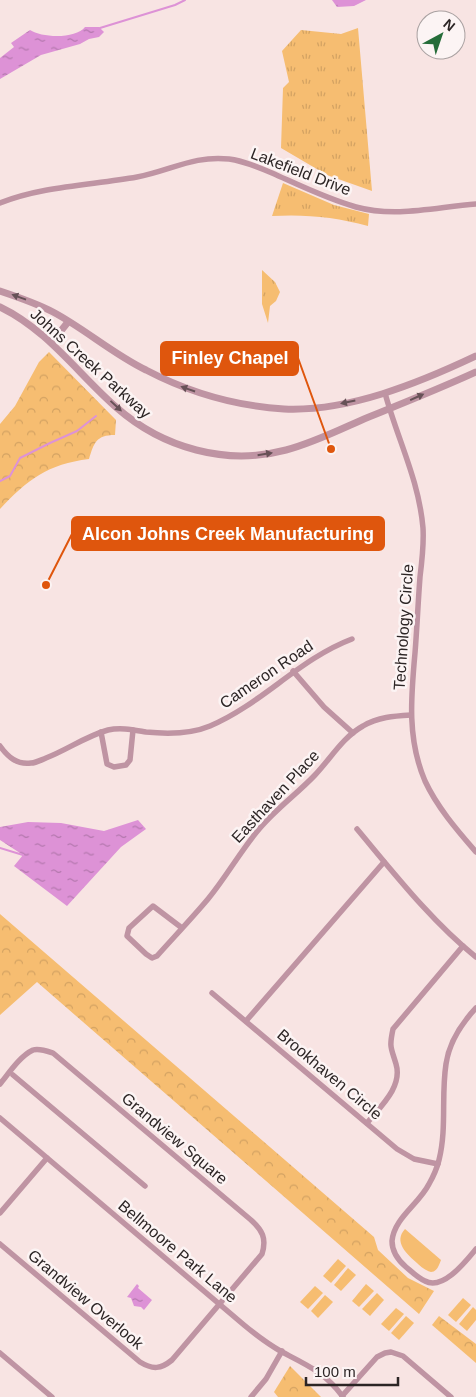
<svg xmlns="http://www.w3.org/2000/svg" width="476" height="1397" viewBox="0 0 476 1397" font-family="Helvetica,sans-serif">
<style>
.grass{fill:url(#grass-tufts)}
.forest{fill:url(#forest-crowns)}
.green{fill:#f6bd71}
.water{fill:url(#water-ripples)}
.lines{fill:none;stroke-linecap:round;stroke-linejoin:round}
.stream{stroke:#dd92d6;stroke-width:2}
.minor{stroke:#bf94a3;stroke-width:5.5}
.tertiary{stroke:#bf94a3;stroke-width:7}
.oneway{fill:#675157}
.labels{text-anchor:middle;stroke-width:5;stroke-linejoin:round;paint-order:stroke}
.street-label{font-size:16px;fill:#2c2525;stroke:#fcf4f4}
.leader{fill:none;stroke:#df560d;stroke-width:2}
.callout-dot{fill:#df560d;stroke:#fcf4f4;stroke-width:2}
.callout{fill:#df560d;stroke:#df560d;stroke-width:2}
.callout-label{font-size:18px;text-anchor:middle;font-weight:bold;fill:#fff}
</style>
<defs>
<pattern id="grass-tufts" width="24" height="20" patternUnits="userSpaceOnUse" patternTransform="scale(1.25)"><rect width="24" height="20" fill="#f6bd71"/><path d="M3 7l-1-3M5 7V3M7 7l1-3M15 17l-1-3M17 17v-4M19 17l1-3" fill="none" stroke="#d3a262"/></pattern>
<pattern id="forest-crowns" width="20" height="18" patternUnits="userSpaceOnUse" patternTransform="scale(1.25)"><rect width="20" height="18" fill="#f6bd71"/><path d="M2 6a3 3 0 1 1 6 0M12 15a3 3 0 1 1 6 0" fill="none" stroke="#d3a262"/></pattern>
<pattern id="water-ripples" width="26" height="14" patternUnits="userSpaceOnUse" patternTransform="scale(1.25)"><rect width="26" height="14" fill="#dd92d6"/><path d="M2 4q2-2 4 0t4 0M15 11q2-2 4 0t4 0" fill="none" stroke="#b377ad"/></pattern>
</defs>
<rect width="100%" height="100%" fill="#f8e4e3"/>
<g class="grass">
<polygon points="358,28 372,191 327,175 281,148 283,88 289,82 282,51 301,30 341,34"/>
<path d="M283,183L334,205L369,214L368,226C336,217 305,214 272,216Z"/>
<polygon points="262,270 275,282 280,292 276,301 270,306 268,323 262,304"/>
</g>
<g class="forest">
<path d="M49,352L116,420L115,435C96,435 94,443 89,459C48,464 27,480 0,509V424L15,406L39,362Z"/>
<polygon points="0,914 374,1237 378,1250 408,1278 434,1291 419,1314 37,982 0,1015"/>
<polygon points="439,1316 476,1344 476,1363 432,1325"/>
<polygon points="290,1366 321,1397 278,1397 274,1392"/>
</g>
<g class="green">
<path d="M405,1229L441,1260C439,1265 437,1272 431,1272C426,1271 420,1266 417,1263C407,1254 393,1242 405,1229Z"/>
<polygon points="338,1259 346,1266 331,1283 323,1276"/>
<polygon points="348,1268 356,1275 341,1291 334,1285"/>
<polygon points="366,1284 374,1291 359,1307 352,1301"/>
<polygon points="315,1286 323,1293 308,1309 300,1302"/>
<polygon points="377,1293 384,1300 370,1316 362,1309"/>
<polygon points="325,1295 333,1302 318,1318 311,1311"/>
<polygon points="463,1298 471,1305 456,1322 448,1315"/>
<polygon points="473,1307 476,1310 476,1320 467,1331 459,1324"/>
<polygon points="396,1308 404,1314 389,1331 381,1324"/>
<polygon points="406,1316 414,1323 399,1340 391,1333"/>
</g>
<g class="water">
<polygon points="332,0 366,0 354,6 337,7"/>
<path d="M85,27H99L104,32L99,37L89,39L80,44L41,55L0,79V58L14,47L11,43L30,30C42,38 76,39 85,27Z"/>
<polygon points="138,820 146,829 121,847 67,906 14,866 23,855 0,840 0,827 28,822 61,823 104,831"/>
<polygon points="137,1284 139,1286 138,1288 152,1300 144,1310 141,1307 134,1306 131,1298 127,1297"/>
</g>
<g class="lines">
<g class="stream">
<polyline points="100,28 175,5 185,0"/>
<polyline points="0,481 10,476 20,458 50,443 77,431 96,416"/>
<polyline points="0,848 23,855"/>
</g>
<g class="minor">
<path d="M0,203C42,186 93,185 137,177C170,171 194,155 229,159C244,161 258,167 272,173C299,185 327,199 356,207C396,218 436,207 476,204"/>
<path d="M385,393C397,438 419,480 423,528C424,544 422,561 420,577C418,603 417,628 415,653C411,697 407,739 425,781C437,807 457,830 476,852"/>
<polyline points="293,671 324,707 353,733"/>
<polyline points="101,732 107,764 114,767 126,765 130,760 133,730"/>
<path d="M0,746C8,757 17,765 31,763C36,763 41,760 46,758C67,750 86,736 108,730C121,727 134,730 146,732C166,734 191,734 210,726C262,704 299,659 352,639"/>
<path d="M357,829C393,872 432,922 476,957"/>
<path d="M182,928L153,906L129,928L127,936L146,954L152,958L157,956C174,937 192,918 208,899C227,876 241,850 260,828C277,808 298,793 315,775C331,758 343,737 363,726C378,717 394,716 411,715"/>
<polyline points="212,993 397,1149 414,1159 438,1164"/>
<path d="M476,1008C462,1023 449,1043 446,1064C441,1096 447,1128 439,1160C437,1168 433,1177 429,1184C419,1204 394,1218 392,1241C392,1252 399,1261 406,1267C412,1272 418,1278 425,1281C443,1291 466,1261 476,1249"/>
<polyline points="246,1021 384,862"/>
<polyline points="13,1075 145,1186"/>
<path d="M0,1084C9,1073 20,1056 33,1050C39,1048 47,1051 53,1053L251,1220C262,1230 267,1238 262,1254L172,1360C161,1369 153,1370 140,1362L0,1244"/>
<path d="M0,1118L244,1325C256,1335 268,1344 282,1352C307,1365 326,1373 343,1397"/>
<path d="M367,1123C380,1107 403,1087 396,1064C391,1047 389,1048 393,1029L463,946"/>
<polyline points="0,1213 47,1158"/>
<polyline points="0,1353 52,1397"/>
<polyline points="342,1396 377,1357 385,1353 391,1352 403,1356 451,1397"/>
<polyline points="251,1397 266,1379 282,1351"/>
</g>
<g class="tertiary">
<path d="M0,291C18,297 36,303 53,312C85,329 113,354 146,370C188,392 236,406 284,409C348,412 419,383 476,356"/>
<path d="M0,307C48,330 78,374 117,408C163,448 226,466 286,450C313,443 339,430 364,419C401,404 439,389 476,372"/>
<polyline points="52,342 68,322"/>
</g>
</g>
<defs><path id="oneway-solid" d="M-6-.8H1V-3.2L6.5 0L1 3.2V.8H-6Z" transform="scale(1.25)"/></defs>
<g class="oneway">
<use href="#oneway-solid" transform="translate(19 297) rotate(-160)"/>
<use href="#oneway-solid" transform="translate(188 389) rotate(-161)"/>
<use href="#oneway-solid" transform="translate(417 397) rotate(-24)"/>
<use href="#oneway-solid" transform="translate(348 402) rotate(168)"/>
<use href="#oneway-solid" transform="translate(116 406) rotate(43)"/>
<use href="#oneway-solid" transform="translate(265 454) rotate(-9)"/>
</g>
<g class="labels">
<g class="street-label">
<text transform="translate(301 171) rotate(21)" y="6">Lakefield Drive</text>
<text transform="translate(91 363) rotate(42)" y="6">Johns Creek Parkway</text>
<text transform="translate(403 627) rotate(-86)" y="6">Technology Circle</text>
<text transform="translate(266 674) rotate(-34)" y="6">Cameron Road</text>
<text transform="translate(275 796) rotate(-47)" y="6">Easthaven Place</text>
<text transform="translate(330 1074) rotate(40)" y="6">Brookhaven Circle</text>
<text transform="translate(175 1138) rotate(40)" y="6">Grandview Square</text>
<text transform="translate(178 1251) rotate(40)" y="6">Bellmoore Park Lane</text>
<text transform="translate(86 1299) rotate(40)" y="6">Grandview Overlook</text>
</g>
</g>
<path class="leader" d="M331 449L298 358M46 585L72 534"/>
<g class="callout-dot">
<circle cx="331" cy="449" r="5"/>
<circle cx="46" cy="585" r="5"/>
</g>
<g class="callout">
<rect x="161" y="342" width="137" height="33" rx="5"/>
<rect x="72" y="517" width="312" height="33" rx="5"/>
</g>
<g class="callout-label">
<text x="230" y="364">Finley Chapel</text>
<text x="228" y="540">Alcon Johns Creek Manufacturing</text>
</g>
<g transform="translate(441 35) rotate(40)"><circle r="24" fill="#fcf4f4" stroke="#a9a1a1"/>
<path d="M0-4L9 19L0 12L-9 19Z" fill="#256c39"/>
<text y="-8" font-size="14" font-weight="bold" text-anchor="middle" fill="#2c2525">N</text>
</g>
<path d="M306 1377v8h92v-8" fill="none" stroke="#2c2525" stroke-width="2.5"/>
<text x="314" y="1377" font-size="15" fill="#2c2525" stroke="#fcf4f4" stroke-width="4" paint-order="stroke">100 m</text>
</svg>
